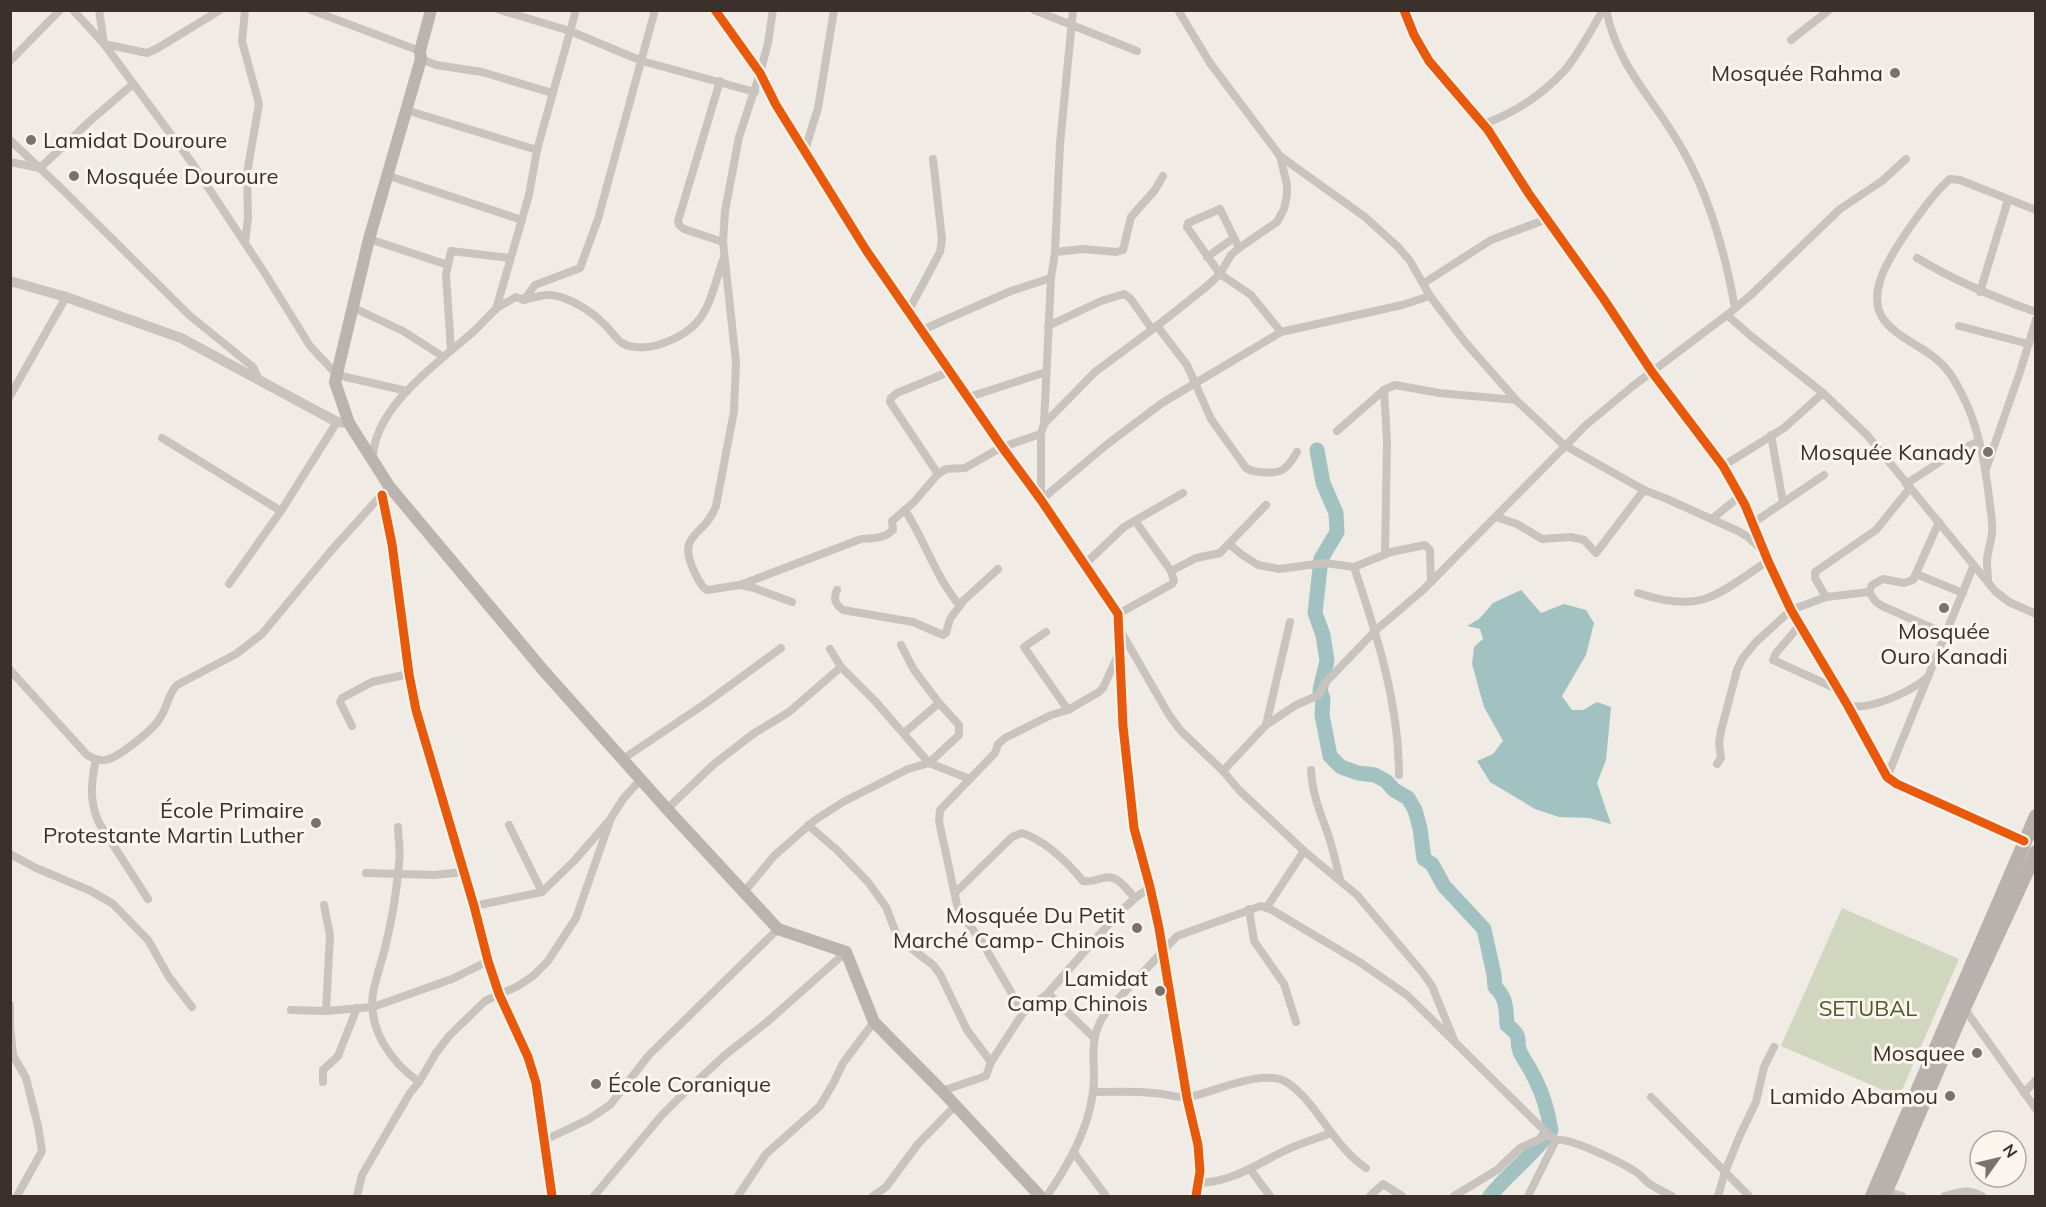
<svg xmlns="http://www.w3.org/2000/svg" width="2046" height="1207" viewBox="0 0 2046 1207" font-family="Mulish,sans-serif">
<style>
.green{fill:#d1d6bf}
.water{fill:#a1c2c1}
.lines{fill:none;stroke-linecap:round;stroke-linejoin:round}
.river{stroke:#a1c2c1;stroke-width:15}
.minor{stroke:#c9c3be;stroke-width:8}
.tertiary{stroke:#c9c3be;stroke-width:10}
.secondary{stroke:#bab3ae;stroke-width:12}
.primary{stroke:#b8b1ad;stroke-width:14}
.cycleway-casing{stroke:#fbf5ee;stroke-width:13}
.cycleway{stroke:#e8590c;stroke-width:9}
.poi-dot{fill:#7a716c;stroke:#fbf5ee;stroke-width:2}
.labels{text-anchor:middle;stroke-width:6;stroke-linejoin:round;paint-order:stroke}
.poi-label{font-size:22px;fill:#3b302b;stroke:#fbf5ee;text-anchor:end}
.park-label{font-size:22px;fill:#4a5a2e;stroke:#fbf5ee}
</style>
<rect width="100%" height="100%" fill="#f0ebe5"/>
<polygon class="green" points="1842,908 1959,959 1899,1097 1781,1046"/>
<polygon class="water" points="1521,590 1541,613 1564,604 1586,610 1594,623 1586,655 1562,696 1572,710 1583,710 1597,702 1611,707 1606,760 1597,783 1611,824 1589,818 1559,817 1535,809 1490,782 1477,761 1493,754 1503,741 1484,707 1472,664 1474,647 1483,639 1480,629 1467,626 1479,619 1493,603"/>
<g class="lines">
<path class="river" d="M1317,450L1323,483L1336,513L1337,532L1321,559L1315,613L1323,635L1327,661L1320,690L1323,699L1322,715L1330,756L1341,767L1358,773L1375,775L1386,781L1394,790L1408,798L1415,810L1420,828L1424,859L1432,864L1444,886L1484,929L1494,975L1495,987C1507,998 1506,1009 1507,1025C1524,1038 1515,1039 1520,1052C1525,1062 1532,1071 1536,1081C1544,1096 1548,1113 1551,1130C1534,1155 1508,1173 1490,1196"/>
<g class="minor">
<polyline points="73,10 104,44 192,163 266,275 310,346 337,375 407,391"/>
<polyline points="99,10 104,44 147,53 158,48 220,10"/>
<polyline points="245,10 242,41 259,104 247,173 248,218 245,243"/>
<polyline points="311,10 420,51"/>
<polyline points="500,10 570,31 642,61 755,92"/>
<polyline points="715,10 760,73 776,105 866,250 1002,447 1041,500 1118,614 1123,726 1134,828 1150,887 1159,928 1187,1098 1198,1145 1200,1171 1196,1196"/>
<path d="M773,10L768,43L760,73L739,137L725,211L723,242L736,362L734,411L716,506C704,538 676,532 694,571C698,578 700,586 707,590L740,585L861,539C873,538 884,539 893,530L892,521L913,503L938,474L946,469L965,468L1002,447L1041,434"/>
<polyline points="1034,10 1137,51"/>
<polyline points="1178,10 1210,63 1280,156 1365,217 1398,247 1410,261 1430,296 1465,342 1516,400 1564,445 1644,490 1667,499 1738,531 1748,537 1761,549"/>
<polyline points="1404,10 1414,35 1429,61 1488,130 1529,194 1603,298 1652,372 1723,466 1745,505 1768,561 1791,610 1848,706 1887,777 1897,784 2024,841"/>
<path d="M1606,10C1619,70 1653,97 1681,147C1710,196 1725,252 1735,308"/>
<polyline points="1791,40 1829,10"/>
<polyline points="421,59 436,65 482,72 552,93"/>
<polyline points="10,61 60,10"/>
<polyline points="720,81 678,221 679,225 684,229 723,242"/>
<polyline points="406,110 537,150"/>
<path d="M1484,124C1514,113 1543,94 1565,70C1580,52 1591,30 1603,10"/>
<polyline points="10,140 63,190 189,315 253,367 259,380"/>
<polyline points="805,150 818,108 834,10"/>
<polyline points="10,162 40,168 90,121 133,84"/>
<polyline points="389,176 522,220"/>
<polyline points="369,239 448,265"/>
<polyline points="1239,248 1220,209 1188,223 1187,227 1220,274 1251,295 1281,332"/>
<polyline points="1055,252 1083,249 1116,252 1123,250 1131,217 1155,190 1163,176"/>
<polyline points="1207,257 1234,238"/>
<path d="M1917,258C1955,281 1993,297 2036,312"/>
<polyline points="1424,283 1491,240 1547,219"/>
<polyline points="1980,292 2008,200"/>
<path d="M524,300C533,298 542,294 551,295C569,297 591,311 603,323C610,329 615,338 622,343C632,349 647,348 658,345C708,329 708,304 723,260"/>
<polyline points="354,308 403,331 442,356"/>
<polyline points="496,309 529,195 537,150 576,10"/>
<polyline points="909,310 940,252 942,239 933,159"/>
<polyline points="1727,315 1751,336 1823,393 1867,435 1995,591 2009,602 2036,614"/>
<polyline points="1048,326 1101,301 1124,294 1130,298 1152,329"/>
<path d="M1157,326L1187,365L1211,419L1246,468C1254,473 1278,475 1285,468C1290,464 1294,457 1297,452"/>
<polyline points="1959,326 2029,344"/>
<polyline points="922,330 1011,291 1051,278"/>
<polyline points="451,350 446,275 451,251 510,258"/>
<polyline points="1384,390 1387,441 1385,554"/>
<polyline points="10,396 66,297"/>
<polyline points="969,397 1046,372"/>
<polyline points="1044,424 1095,372 1157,326 1206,287 1220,274 1231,255 1239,248 1277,222 1284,209 1287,195 1287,185 1280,156"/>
<polyline points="1337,431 1384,390 1395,385 1439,393 1516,400"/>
<polyline points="1771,435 1783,502"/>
<polyline points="162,438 281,511"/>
<path d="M373,460C372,408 438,363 473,332C481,325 488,316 496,309C502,304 510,301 516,297L524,300L535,285L580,268L598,219L655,10"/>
<polyline points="1723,466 1784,428 1823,393"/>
<polyline points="1986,469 2020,372 2036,320"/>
<polyline points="938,474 890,402 891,398 897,393 951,371"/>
<polyline points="1906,484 1952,454 1979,441"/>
<polyline points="382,495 392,544 409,674 416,710 474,906 488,961 499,994 528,1057 536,1083 552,1196"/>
<polyline points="1041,499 1041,434 1044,424 1051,278 1055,252 1060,144 1073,10"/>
<polyline points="1041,500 1105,446 1162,403 1281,332 1402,305 1430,296"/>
<path d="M905,510C925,541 936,578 960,606"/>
<polyline points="1496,517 1517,524 1542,539 1571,537 1584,540 1596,553 1644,490"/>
<polyline points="1712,519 1740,496"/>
<polyline points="1753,523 1824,475"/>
<polyline points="1229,544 1241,554 1258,565 1279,569 1325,563 1354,567 1391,552 1425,545 1430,550 1431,582"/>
<polyline points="1084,565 1124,527 1183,493"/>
<path d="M1354,567C1377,635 1399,703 1399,775"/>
<polyline points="1171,571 1196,558 1220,553 1266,505"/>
<polyline points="1916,574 1963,593"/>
<path d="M1988,582C1988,575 1987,567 1987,560C1988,550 1991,542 1992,533C1993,523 1991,514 1990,505C1986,472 1981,438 1968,407C1960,390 1951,370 1935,358C1919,345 1897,337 1884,320C1875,308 1876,294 1880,281C1887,256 1930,196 1950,179L1960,180L2036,210"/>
<polyline points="229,584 281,511 337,422"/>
<polyline points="741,585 754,588 792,602"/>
<path d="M837,590C833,599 835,604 843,610L913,622L943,635L946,633L950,619L963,601L998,569"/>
<polyline points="1869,592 1872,585 1883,579 1904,583 1913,580 1939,522"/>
<polyline points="1869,592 1876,602 1882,606 1946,634"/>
<path d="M1638,593C1659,600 1686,606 1707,598C1726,592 1750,572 1768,561"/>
<polyline points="1826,597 1815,578 1815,572 1876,530 1910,488"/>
<polyline points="1118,614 1172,584 1174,581 1171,571 1136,522"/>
<polyline points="1800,625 1776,653 1773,660 1837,689"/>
<polyline points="1120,630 1169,715 1181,731 1223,771 1239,790 1304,851 1357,895 1422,972 1432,986 1454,1040"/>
<polyline points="1046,632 1024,647 1068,710"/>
<polyline points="830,649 841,667 875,701 929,763 970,779"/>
<path d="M10,670L87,755C93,758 98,761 105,760C117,759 154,729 160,718C167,708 168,694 177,685L236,654L262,634L330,552L384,492"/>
<path d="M1848,706C1872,710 1910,692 1928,677"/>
<polyline points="1266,725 1290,622"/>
<polyline points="352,726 340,702 342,698 372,682 409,674"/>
<polyline points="904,733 939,703"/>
<polyline points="623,759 706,703 781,648"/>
<path d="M96,760C91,782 89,801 99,823L148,899"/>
<polyline points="1717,764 1721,758 1719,743 1721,731 1737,670 1742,659 1755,643 1791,610 1826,597 1869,592"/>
<path d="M1311,770C1312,793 1320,812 1328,834C1333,849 1336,864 1340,879"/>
<polyline points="1223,771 1266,725 1296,705 1319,695 1325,683 1375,631 1423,590 1586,425 1633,386 1727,315 1752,294 1840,209 1882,181 1906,159"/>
<polyline points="1887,777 1973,567"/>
<polyline points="667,809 713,765 753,734 789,712 841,667"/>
<polyline points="509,825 542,892"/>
<polyline points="808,825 837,850 868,882 886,907 898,938 933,965 940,974 967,1030 991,1062"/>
<path d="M398,827C398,839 401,851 399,863C397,889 392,919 386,944C382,961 376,977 373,993C368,1030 391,1062 419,1082"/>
<polyline points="10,854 36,868 91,891 113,904 148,940 169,977 192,1007"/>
<polyline points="366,873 434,875 464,872"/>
<polyline points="744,892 774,856 815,820 843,802 908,769 929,763 959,735 959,725 939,703 914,670 901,645"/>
<path d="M955,893L1012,837L1022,833C1046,841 1068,863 1083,881C1090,882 1096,880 1103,878C1118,874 1126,889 1135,898"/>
<polyline points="324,905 330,935 326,1011"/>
<polyline points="474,906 542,892 574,861 609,821"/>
<polyline points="1267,907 1304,851"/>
<polyline points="1249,909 1254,941 1284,984 1296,1022"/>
<polyline points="1048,993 1094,1038"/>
<polyline points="10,1005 10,1025"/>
<polyline points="1964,1008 2036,1109"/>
<polyline points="291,1010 326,1011 373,1007 452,979 488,961"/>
<polyline points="1023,1013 982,942 962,915 957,905 939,821 940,810 995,753 998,744 1005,738 1051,715 1068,710 1099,692 1103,688 1119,653"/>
<polyline points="10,1027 13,1055 26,1078 38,1126 42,1151 17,1196"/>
<polyline points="323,1082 323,1070 338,1056 357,1008"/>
<polyline points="942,1091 986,1076 991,1062 1023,1013 1048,993 1115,917 1135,898 1150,887"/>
<path d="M1093,1092C1113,1092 1133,1091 1153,1093C1163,1093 1181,1099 1189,1097C1215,1092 1264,1067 1288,1083C1319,1105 1333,1146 1366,1168"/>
<polyline points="2024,1093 2036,1080"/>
<polyline points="1651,1097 1749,1196"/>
<polyline points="545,1140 589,1119 610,1105 649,1055 778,929"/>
<polyline points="1074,1153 1106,1196"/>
<polyline points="1250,1169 1270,1196"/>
<path d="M1199,1183C1231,1182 1254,1166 1282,1152C1298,1144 1315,1139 1331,1133"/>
<polyline points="1886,1191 1902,1196"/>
<polyline points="357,1196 362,1175 383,1139 410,1093 419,1082 436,1053 449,1036 485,1001 518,986 533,976 548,961 576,918 611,818 623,799 641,779"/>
<polyline points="594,1196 662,1115 681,1096 725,1055 767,1022 846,952"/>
<polyline points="738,1196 766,1154 820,1106 834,1082 843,1063 874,1022"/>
<polyline points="873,1196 886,1187 918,1144 955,1106"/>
<path d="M1047,1196C1068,1165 1088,1131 1093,1092C1097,1061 1086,1041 1106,1012L1177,936L1261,906L1272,910L1361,963L1407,995L1549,1135L1556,1140C1569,1137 1620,1162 1633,1170C1639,1173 1643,1178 1647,1182C1655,1188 1664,1192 1672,1196"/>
<polyline points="1370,1196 1383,1184 1402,1196"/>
<polyline points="1454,1196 1497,1170 1520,1148 1549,1135"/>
<polyline points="1528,1196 1556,1140"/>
<polyline points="1718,1196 1725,1172 1740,1135 1756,1102 1764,1067 1774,1047"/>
<path d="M1945,1196C1961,1192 1965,1188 1982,1196"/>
</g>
<polyline class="tertiary" points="10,281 66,297 181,338 337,422 349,423"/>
<polyline class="secondary" points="431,10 420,51 421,59 369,239 335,382 349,423 389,486 543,670 667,809 778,929 846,952 874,1022 942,1091 1040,1196"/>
<g class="primary">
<polyline points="1872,1196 2036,816"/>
<polyline points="1884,1196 1964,1008 2036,852"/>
</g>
<defs>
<g id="cycleway">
<polyline points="715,10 760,73 776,105 866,250 1002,447 1041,500 1118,614 1123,726 1134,828 1150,887 1159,928 1187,1098 1198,1145 1200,1171 1196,1196"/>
<polyline points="1404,10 1414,35 1429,61 1488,130 1529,194 1603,298 1652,372 1723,466 1745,505 1768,561 1791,610 1848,706 1887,777 1897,784 2024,841"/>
<polyline points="382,495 392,544 409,674 416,710 474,906 488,961 499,994 528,1057 536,1083 552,1196"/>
</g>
</defs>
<use href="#cycleway" class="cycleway-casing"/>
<use href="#cycleway" class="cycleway"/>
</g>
<g class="poi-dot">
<circle cx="1895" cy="73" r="6"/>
<circle cx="31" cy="140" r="6"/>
<circle cx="74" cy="176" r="6"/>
<circle cx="1988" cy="452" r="6"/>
<circle cx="1944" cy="608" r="6"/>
<circle cx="316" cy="823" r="6"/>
<circle cx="1137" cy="928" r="6"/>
<circle cx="1160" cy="991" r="6"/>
<circle cx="1977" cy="1053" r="6"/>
<circle cx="596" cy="1084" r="6"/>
<circle cx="1950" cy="1096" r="6"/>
</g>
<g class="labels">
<g class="poi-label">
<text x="1883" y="81">Mosquée Rahma</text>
<text x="43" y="148" text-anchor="start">Lamidat Douroure</text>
<text x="86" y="184" text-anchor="start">Mosquée Douroure</text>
<text x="1976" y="460">Mosquée Kanady</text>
<text x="1944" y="639" text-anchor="middle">Mosquée<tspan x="1944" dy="25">Ouro Kanadi</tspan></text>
<text x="304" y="818">École Primaire<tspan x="304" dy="25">Protestante Martin Luther</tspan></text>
<text x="1125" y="923">Mosquée Du Petit<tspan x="1125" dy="25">Marché Camp- Chinois</tspan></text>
<text x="1148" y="986">Lamidat<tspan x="1148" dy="25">Camp Chinois</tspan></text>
<text x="1965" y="1061">Mosquee</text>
<text x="608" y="1092" text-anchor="start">École Coranique</text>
<text x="1938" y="1104">Lamido Abamou</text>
</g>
<g class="park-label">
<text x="1868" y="1016">SETUBAL</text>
</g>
</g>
<rect width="2046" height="1207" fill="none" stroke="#3b302b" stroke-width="24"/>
<g transform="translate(1998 1159) rotate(56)"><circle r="28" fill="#fbf5ee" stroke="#aea6a0" stroke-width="1.5"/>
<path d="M0-4.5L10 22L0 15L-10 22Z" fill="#7a716c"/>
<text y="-9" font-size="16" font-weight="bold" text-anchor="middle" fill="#3b302b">N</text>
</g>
</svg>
